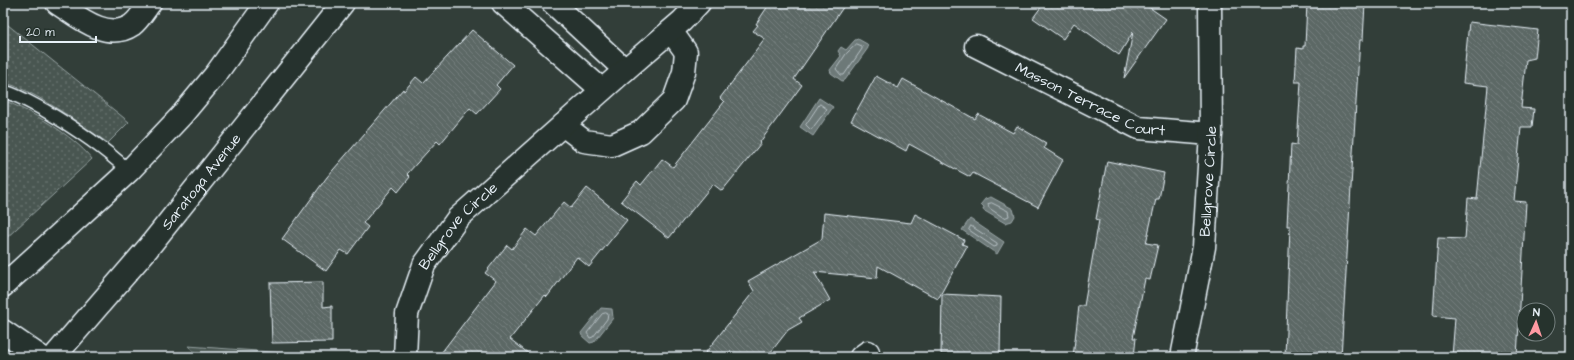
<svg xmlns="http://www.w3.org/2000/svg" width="1574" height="360" viewBox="0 0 1574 360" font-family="'Architects Daughter',sans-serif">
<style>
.grass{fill:url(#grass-dots);stroke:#98a4a4}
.park{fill:url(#park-crowns);stroke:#98a4a4}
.water{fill:#6d7978;stroke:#9ea9ab}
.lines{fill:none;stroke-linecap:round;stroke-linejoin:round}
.shore{stroke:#b7c1c5;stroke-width:1}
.building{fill:url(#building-back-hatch);stroke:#e8f1f8}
.service-casing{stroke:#e8f1f8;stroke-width:15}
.minor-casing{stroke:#e8f1f8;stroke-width:25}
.trunk-casing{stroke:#e8f1f8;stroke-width:25}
.motorway-casing{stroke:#e8f1f8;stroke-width:25}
.service{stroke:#26332d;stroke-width:12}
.minor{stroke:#26332d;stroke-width:22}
.trunk{stroke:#26332d;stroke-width:22}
.motorway{stroke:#26332d;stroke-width:22}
.labels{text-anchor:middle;stroke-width:4;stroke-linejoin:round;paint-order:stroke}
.street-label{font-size:15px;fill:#e8f1f8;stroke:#26332d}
</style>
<defs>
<pattern id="grass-dots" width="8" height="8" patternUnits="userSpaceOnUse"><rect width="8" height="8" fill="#495651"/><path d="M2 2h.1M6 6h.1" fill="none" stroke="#636f6b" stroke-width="1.8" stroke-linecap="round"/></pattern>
<pattern id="park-crowns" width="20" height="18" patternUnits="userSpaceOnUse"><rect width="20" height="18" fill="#495651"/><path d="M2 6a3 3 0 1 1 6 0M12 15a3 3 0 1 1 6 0" fill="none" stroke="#636f6b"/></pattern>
<pattern id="building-back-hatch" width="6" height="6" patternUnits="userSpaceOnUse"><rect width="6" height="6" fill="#5c6865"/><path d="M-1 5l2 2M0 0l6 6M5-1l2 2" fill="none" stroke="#737e7c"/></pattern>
</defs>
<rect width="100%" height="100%" fill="#323e39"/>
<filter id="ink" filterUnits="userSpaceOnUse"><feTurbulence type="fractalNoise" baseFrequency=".025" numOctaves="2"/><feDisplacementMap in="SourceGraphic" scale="8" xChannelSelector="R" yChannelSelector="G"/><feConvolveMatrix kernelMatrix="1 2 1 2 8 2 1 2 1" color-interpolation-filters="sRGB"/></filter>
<g filter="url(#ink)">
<g class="grass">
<path d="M3,21L129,122L108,143C78,123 38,92 3,82Z"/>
<path d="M3,100C32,112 72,134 92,159L3,241Z"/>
</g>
<polygon class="park" points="188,346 340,357 200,357"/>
<g class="water">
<polygon points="858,39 867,44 868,48 845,80 842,81 831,73 830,70 841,56 838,51 841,47 846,50 855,40"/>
<polygon points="819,98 833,107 813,136 800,127"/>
<polygon points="991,197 1013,209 1015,216 1012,221 1005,223 983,210 984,207 981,204 985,199"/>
<polygon points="970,219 1004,242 997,254 962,230"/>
<polygon points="601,308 612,309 613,318 594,342 590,343 582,336 581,333"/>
</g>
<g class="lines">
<g class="shore">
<polygon points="857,44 862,46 862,49 844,75 841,75 836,69 846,54"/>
<polygon points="820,104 827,109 811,130 806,125"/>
<polygon points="992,203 1008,211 1009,216 1004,218 989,208 988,204"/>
<polygon points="971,226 997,243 997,246 994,247 969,230"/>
<polygon points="606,313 608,314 607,319 593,337 590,338 587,333 602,314"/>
</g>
</g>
<g class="building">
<polygon points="770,3 846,3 794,79 802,85 760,142 761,143 722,191 713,184 669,238 621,201 637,181 641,185 662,159 673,167 724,102 720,98 765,39 753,31 758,25 756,24"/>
<polygon points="1044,3 1143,3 1166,19 1124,78 1133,32 1119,55 1074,23 1063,39 1033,18"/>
<polygon points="1307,3 1365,3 1363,40 1360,40 1357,85 1341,357 1285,357 1290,226 1287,226 1291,144 1297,145 1301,82 1295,82 1297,48 1303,49 1303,46 1305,46"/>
<polygon points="1469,22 1538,30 1535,58 1526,60 1521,108 1534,109 1532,127 1521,127 1514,201 1526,202 1517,357 1452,357 1455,318 1433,316 1438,238 1465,239 1468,198 1477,199 1488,86 1463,83"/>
<polygon points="472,30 513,65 496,85 500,89 477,114 470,108 440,144 437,141 407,174 410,177 398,192 393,187 363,223 368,227 348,254 341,250 326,271 282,239 327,177 403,89 404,91 416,77 423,83"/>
<polygon points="876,76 898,88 903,79 975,119 978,114 1013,133 1017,126 1046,143 1044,148 1063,160 1038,207 973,173 970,177 909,144 906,151 851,121"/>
<polygon points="1107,161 1164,173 1159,199 1156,199 1146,243 1158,245 1150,280 1145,279 1133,338 1136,338 1134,357 1073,357 1079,306 1084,306 1099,220 1096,219"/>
<polygon points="587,188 627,220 589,267 577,257 547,297 545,295 510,339 533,357 438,357 496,281 485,273 507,245 512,249 527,229 536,236 564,202 571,208"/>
<polygon points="824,213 911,223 915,214 964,240 962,244 967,246 938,299 878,266 877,278 814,272 830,300 799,318 802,322 788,330 767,357 702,357 754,291 748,281 822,239"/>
<polygon points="323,282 323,307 332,306 332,342 272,343 270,283"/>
<polygon points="942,294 1001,297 1000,355 941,354"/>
</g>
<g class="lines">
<defs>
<path id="service" d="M3,91C18,95 31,103 44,110C75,128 103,147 129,171"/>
<g id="minor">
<path d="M57,3C77,16 107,42 132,25C139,20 145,9 150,3"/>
<polyline points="503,3 602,90"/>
<polyline points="553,3 625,70"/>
<path id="s1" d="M976,46L1139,128L1211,134"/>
<polyline points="563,125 584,141 612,145 641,132 674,100 684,72 686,52 671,31"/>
<path id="s2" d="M405,357L407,314L424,265L458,218L625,70L682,21L699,3"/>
<polyline points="861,357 868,352"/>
<path id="s3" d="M1182,357L1204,247L1211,134L1210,3"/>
</g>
<g id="trunk">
<polyline points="3,286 129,171 181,116 216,74 267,3"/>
<path id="s4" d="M54,357L148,248L343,3"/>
</g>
<polyline id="motorway" points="3,331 41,357"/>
</defs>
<use href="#service" class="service-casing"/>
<use href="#minor" class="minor-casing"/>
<use href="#trunk" class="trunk-casing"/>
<use href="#motorway" class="motorway-casing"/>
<use href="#service" class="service"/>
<use href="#minor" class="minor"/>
<use href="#trunk" class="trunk"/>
<use href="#motorway" class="motorway"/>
</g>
</g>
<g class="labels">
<g class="street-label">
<text dy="5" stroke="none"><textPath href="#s1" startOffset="127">Masson Terrace Court</textPath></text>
<text dy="5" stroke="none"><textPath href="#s3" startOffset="178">Bellgrove Circle</textPath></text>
<text dy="5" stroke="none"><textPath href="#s4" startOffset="229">Saratoga Avenue</textPath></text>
<text dy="5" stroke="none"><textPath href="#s2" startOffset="147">Bellgrove Circle</textPath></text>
</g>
</g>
<rect width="1574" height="360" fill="none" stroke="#26332d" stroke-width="16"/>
<rect x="8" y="8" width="1558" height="344" fill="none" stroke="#e8f1f8" stroke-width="1.5" filter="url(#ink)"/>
<g transform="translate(1536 322) rotate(3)"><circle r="19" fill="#26332d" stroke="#747f7e"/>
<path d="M0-3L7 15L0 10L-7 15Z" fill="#ff9aa2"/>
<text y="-6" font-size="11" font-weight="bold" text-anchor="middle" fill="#e8f1f8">N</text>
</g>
<path d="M20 36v6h76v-6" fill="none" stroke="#e8f1f8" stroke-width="2"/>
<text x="26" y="36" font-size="12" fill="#e8f1f8" stroke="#26332d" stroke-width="3" paint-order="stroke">20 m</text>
</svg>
